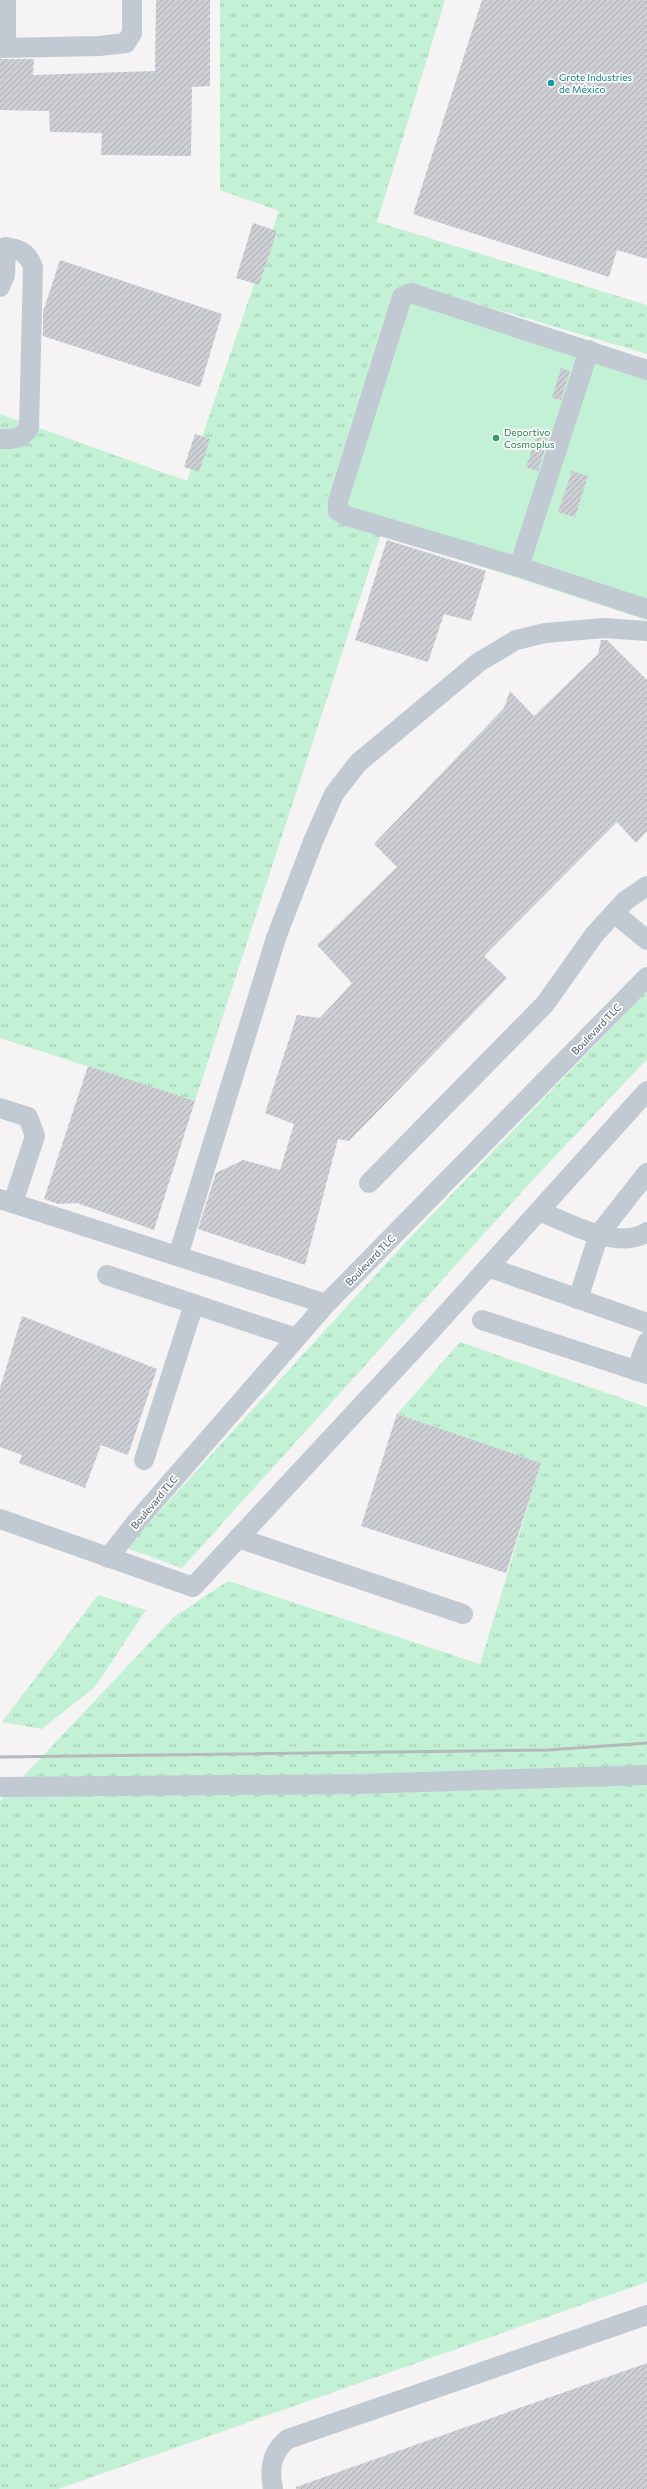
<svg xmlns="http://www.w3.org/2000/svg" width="647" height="2489" viewBox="0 0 647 2489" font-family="Commissioner,sans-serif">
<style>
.grass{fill:url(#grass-tufts)}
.garden{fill:#c3f1d5}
.building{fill:url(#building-hatch)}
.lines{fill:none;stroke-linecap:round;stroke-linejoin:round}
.minor{stroke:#c1cad2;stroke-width:20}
.rail{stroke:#b5b8bd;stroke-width:3}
.culture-dot{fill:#0f9aa8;stroke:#fff;stroke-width:1.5}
.leisure-dot{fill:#2e9e5b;stroke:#fff;stroke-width:1.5}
.labels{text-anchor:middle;stroke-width:3.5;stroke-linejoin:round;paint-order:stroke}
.culture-label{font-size:10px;fill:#0d838f;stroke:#fff;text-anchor:start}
.leisure-label{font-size:10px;fill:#27864d;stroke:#fff;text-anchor:start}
.street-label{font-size:10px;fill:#4a5661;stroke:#fff}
</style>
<defs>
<pattern id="grass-tufts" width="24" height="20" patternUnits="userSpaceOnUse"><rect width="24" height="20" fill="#c3f1d5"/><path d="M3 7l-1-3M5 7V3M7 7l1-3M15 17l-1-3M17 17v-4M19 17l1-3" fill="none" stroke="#a0c6b0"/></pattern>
<pattern id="building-hatch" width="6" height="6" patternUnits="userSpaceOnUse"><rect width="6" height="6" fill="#cdcfd5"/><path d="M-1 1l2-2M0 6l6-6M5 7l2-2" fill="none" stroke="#a8abb0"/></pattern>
</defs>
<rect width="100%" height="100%" fill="#f5f3f3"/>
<g class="grass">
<polygon points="220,0 445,0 377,222 647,305 647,354 394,279 322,515 381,534 195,1101 0,1038 0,414 187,481 279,211 220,190"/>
<polygon points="647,991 647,1059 529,1184 182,1568 126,1548 404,1244"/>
<polygon points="460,1342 647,1407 647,2282 58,2489 0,2489 0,1801 174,1617 228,1581 480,1664 541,1463 397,1414"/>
<polygon points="98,1595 146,1610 95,1687 42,1729 2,1722"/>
</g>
<polygon class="garden" points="394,279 647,360 647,620 322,515"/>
<g class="building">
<polygon points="156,0 210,0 210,86 192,87 191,156 101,155 102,133 50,132 49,111 0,110 0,59 34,59 33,75 155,71"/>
<polygon points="482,0 647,0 647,259 617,250 609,277 413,214"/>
<polygon points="253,223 277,231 259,285 236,278"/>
<polygon points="60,260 222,314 200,387 43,336 43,312"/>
<polygon points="561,368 570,371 561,400 552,398"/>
<polygon points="195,434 210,439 199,472 184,467"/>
<polygon points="537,435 548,439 538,471 526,467"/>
<polygon points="572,471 588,476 575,517 558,512"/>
<polygon points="387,540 486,571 471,621 444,614 428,662 355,640"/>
<polygon points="601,640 607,640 647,680 647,831 636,843 617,822 484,956 507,978 349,1141 338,1139 305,1265 198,1229 216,1173 243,1160 280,1170 294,1124 265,1113 297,1015 320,1018 352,983 317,945 397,867 374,844 504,708 510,691 534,716 598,654"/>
<polygon points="88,1066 195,1101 154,1230 77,1203 58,1204 44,1199"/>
<polygon points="22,1316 157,1369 128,1455 101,1445 85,1488 19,1463 22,1455 0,1447 0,1388"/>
<polygon points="397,1414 541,1463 506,1573 361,1526"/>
<polygon points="647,2363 647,2489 296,2489 296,2487"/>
</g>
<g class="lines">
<g class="minor">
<polyline points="6,47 6,0"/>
<polyline points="0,48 99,46 126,43 132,33 132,0"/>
<path d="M0,248C17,247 27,251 33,267L29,428C21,440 13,439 0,439"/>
<polyline points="0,287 5,275 6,247"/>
<polyline points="647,370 411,293 402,297 338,501 338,511 347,516 519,567 647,609"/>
<polyline points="519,567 589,350"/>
<polyline points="614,913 647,940"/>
<polyline points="0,1108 28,1117 35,1136 13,1203"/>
<polyline points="369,1183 545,1004 594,935 625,901 647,886"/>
<polyline points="0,1199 326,1304"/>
<path d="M539,1211C568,1223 618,1251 647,1232"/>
<polyline points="178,1256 276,938 314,839 334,794 358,763 479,662 516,640 545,633 604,628 647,631"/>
<polyline points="488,1267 647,1323"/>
<polyline points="107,1275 296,1338"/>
<polyline points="578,1299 599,1234 647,1173"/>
<polyline points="482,1320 647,1374"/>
<polyline points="636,1371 647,1342"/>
<polyline points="144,1460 194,1304"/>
<polyline points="0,1519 193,1587 427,1335 647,1091"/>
<polyline points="238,1538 463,1614"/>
<polyline points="108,1558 137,1521 326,1304 647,977"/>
<polyline points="0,1787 359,1784 647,1775"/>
<path d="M273,2489C269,2469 271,2452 288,2439L647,2315"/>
</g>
<polyline class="rail" points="0,1757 548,1750 647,1743"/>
</g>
<circle class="culture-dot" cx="551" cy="83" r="4"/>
<circle class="leisure-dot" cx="496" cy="438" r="4"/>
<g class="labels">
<g class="culture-label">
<text x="559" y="81">Grote Industries<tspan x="559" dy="12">de México</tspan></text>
</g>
<g class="leisure-label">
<text x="504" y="436">Deportivo<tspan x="504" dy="12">Cosmoplus</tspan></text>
</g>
<g class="street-label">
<text transform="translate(596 1029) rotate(-46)" y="4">Boulevard TLC</text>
<text transform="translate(370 1260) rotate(-46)" y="4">Boulevard TLC</text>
<text transform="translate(154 1502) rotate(-50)" y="4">Boulevard TLC</text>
</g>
</g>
</svg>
